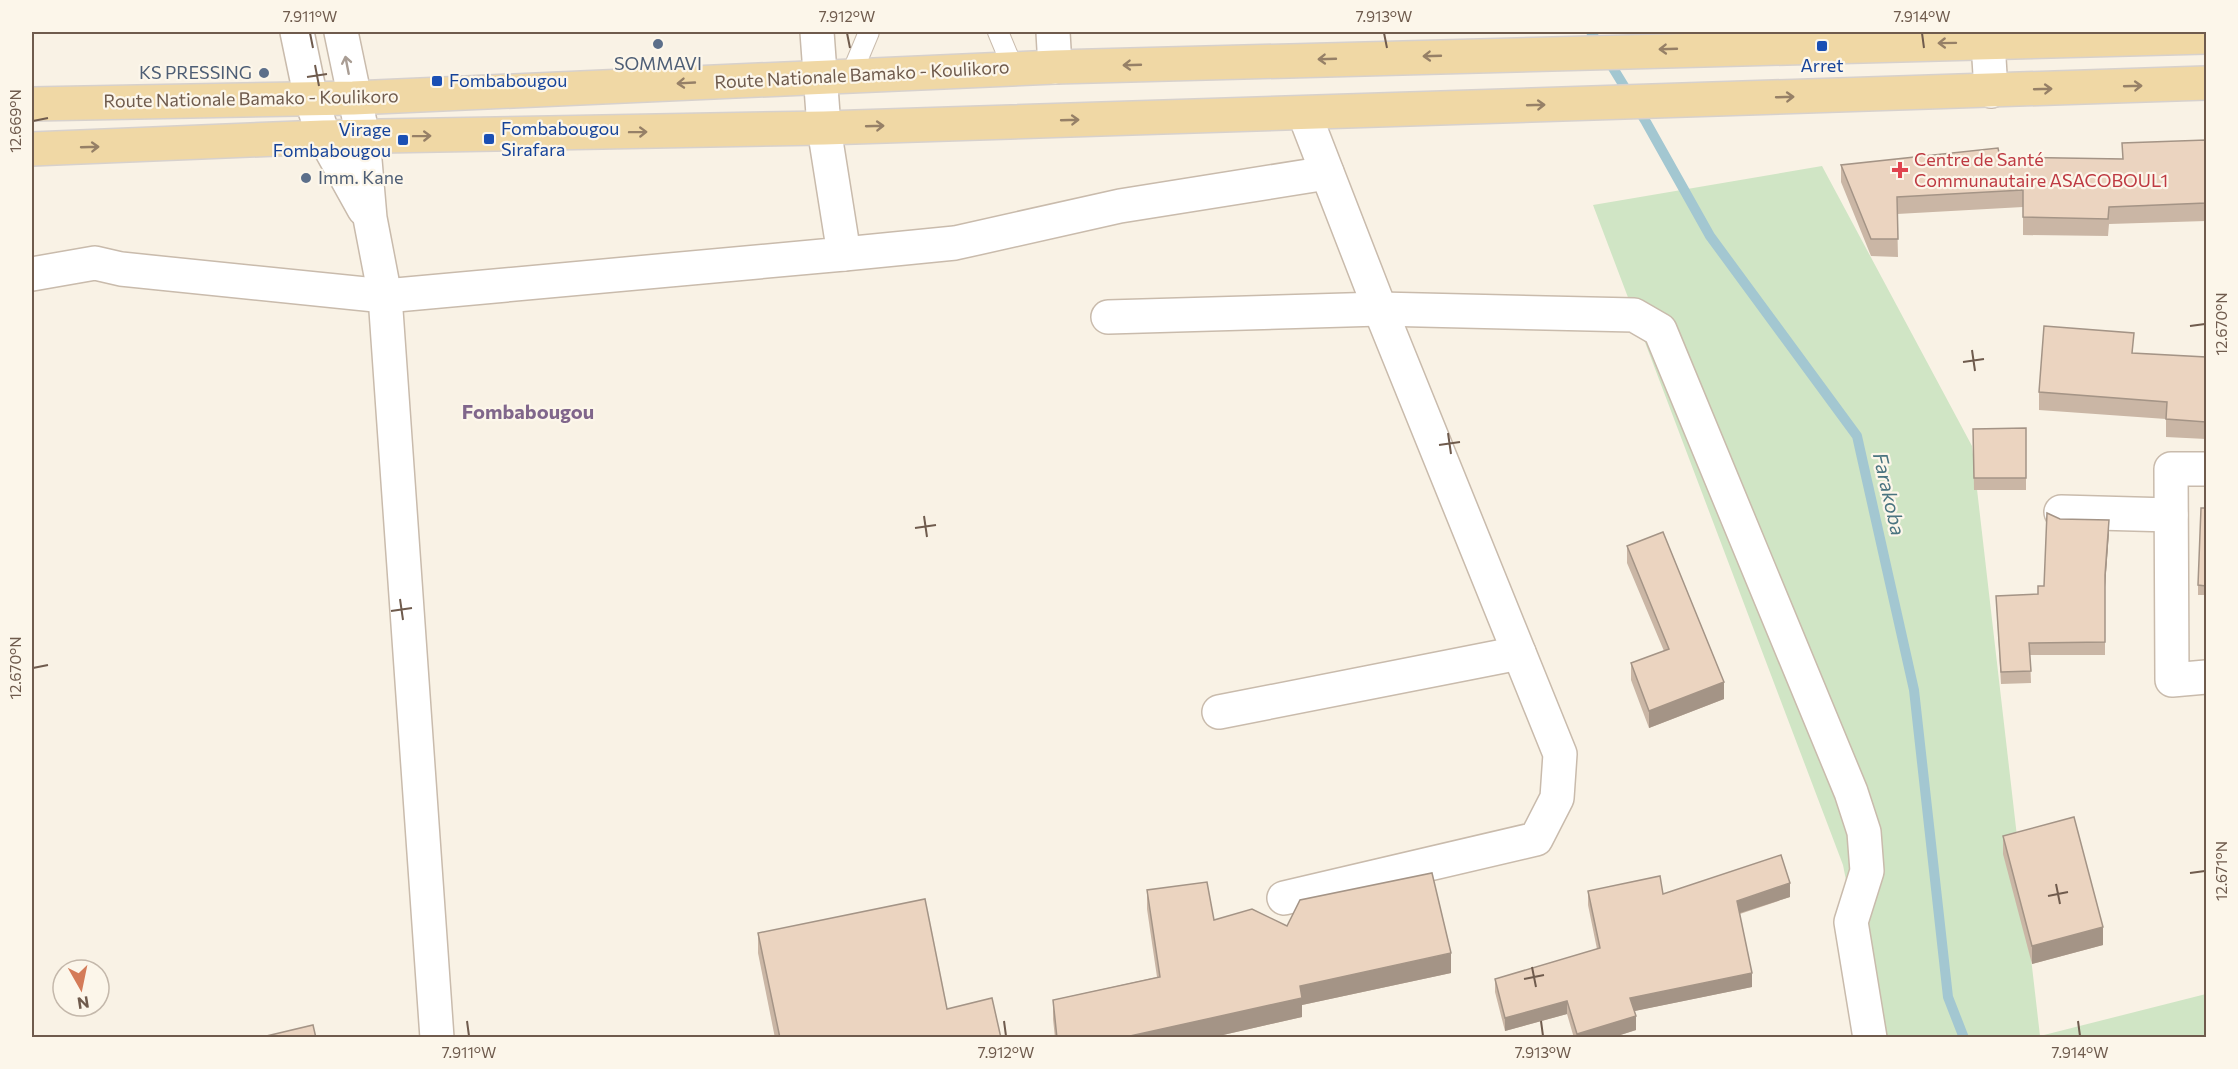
<svg xmlns="http://www.w3.org/2000/svg" width="2238" height="1069" viewBox="0 0 2238 1069" font-family="Commissioner,sans-serif">
<style>
.green{fill:#d0e5c5}
.lines{fill:none;stroke-linecap:round;stroke-linejoin:round}
.stream{stroke:#a3c7d1;stroke-width:10}
.service-casing{stroke:#c9bbac;stroke-width:22}
.minor-casing{stroke:#c9bbac;stroke-width:36}
.primary-casing{stroke:#d7d1cd;stroke-width:36}
.service{stroke:#fff;stroke-width:20}
.minor{stroke:#fff;stroke-width:33}
.primary{stroke:#f0d8a5;stroke-width:33}
.wall{fill:#cab6a5}
.shaded-wall{fill:#a49486}
.building{fill:#ebd4c0;stroke:#a49486;stroke-width:1.5}
.oneway{stroke:#968067}
.oneway2{stroke:#a99d94}
.ticks{fill:none;stroke:#6f5b4d;stroke-width:2}
.service-dot{fill:#5c6f8a;stroke:#fcf6ea;stroke-width:2}
.transit-dot{fill:#1a4fb4;stroke:#fcf6ea;stroke-width:2}
.health-dot{fill:#e0444e;stroke:#fcf6ea;stroke-width:2}
.labels{text-anchor:middle;stroke-width:4.5;stroke-linejoin:round;paint-order:stroke}
.service-label{font-size:18px;fill:#4e5e75;stroke:#fcf6ea}
.transit-label{font-size:18px;fill:#164399;stroke:#fcf6ea;text-anchor:start}
.street-label{font-size:18px;fill:#6f5b4d;stroke:#fcf6ea}
.health-label{font-size:18px;fill:#be3a42;stroke:#fcf6ea;text-anchor:start}
.neighbourhood-label{font-size:20px;font-weight:bold;fill:#80668b;stroke:#fcf6ea}
.water-label{font-size:20px;font-style:italic;fill:#4a7480;stroke:#fcf6ea}
.neatline{fill:none;stroke:#6f5b4d;stroke-width:2}
.ticks-label{font-size:15px;text-anchor:middle;fill:#6f5b4d}
</style>
<rect width="100%" height="100%" fill="#f9f2e5"/>
<polygon class="green" points="1822,166 1972,446 2040,1036 2206,994 2206,1037 1877,1037 1843,865 1593,205"/>
<g class="lines">
<polyline class="stream" points="1591,32 1646,122 1710,236 1857,436 1914,690 1948,997 1964,1038"/>
<defs>
<g id="service">
<polyline points="998,32 1013,68"/>
<polyline points="851,75 869,32"/>
</g>
<g id="minor">
<polyline points="297,32 311,99 324,137 364,209"/>
<polyline points="341,32 363,137 370,218 385,296 437,1038"/>
<polyline points="1053,32 1055,67"/>
<polyline points="1985,32 1988,42 1991,91"/>
<polyline points="844,254 955,243 1120,206 1327,173"/>
<polyline points="32,274 95,263 121,269 385,296 844,254 824,128 817,32"/>
<polyline points="1108,317 1380,309 1634,315 1660,330 1851,792 1864,832 1867,871 1851,922 1870,1038"/>
<polyline points="2206,469 2171,469 2172,680 2206,677"/>
<polyline points="2061,512 2171,515"/>
<polyline points="1219,712 1519,653"/>
<polyline points="1284,898 1536,839 1557,798 1560,754 1380,309 1304,113"/>
</g>
<g id="primary">
<polyline points="32,104 353,98 1055,67 2206,37"/>
<polyline points="32,149 324,137 824,128 2206,83"/>
</g>
</defs>
<use href="#service" class="service-casing"/>
<use href="#minor" class="minor-casing"/>
<use href="#primary" class="primary-casing"/>
<use href="#service" class="service"/>
<use href="#minor" class="minor"/>
<use href="#primary" class="primary"/>
</g>
<g class="wall">
<polygon points="2206,140 2206,221 2109,224 2108,236 2023,235 2023,207 1897,214 1898,257 1871,256 1841,182 1841,165 2000,157 2122,159"/>
<polygon points="2134,353 2206,357 2206,439 2166,437 2166,419 2039,410 2039,392"/>
<polygon points="2026,428 2026,490 1974,490 1973,429"/>
<polygon points="2206,508 2206,652 2205,652 2206,595 2198,595 2198,585"/>
<polygon points="2060,519 2109,532 2105,587 2105,655 2030,655 2031,683 2001,684 1996,596 2038,594 2044,586"/>
<polygon points="1627,546 1724,699 1649,728 1631,680 1631,663 1664,651 1627,563"/>
<polygon points="2003,836 2103,945 2032,964 2003,854"/>
<polygon points="1147,890 1214,920 1287,926 1451,973 1302,1005 1302,1017 1210,1038 1055,1038 1053,1019 1053,1000 1157,977 1147,909"/>
<polygon points="1588,891 1663,894 1790,897 1740,914 1752,987 1634,1011 1636,1030 1611,1038 1574,1038 1567,1014 1505,1031 1495,992 1495,979 1597,949 1588,905"/>
<polygon points="758,933 947,1009 1001,1038 775,1038 758,953"/>
</g>
<g class="shaded-wall">
<polygon points="2109,520 2109,532 2105,587 2105,575"/>
<polygon points="1724,682 1724,699 1649,728 1649,711"/>
<polygon points="1790,883 1790,897 1737,914 1737,901"/>
<polygon points="2103,927 2103,945 2032,964 2032,946"/>
<polygon points="1451,953 1451,973 1302,1005 1302,1017 1210,1038 1121,1038 1300,986"/>
<polygon points="1752,973 1752,987 1630,1012 1630,998"/>
<polygon points="1567,1001 1567,1014 1505,1031 1505,1018"/>
<polygon points="1636,1016 1636,1030 1611,1038 1577,1038 1577,1034"/>
</g>
<g class="building">
<polygon points="2206,140 2206,203 2109,207 2108,219 2023,217 2023,190 1897,197 1898,239 1871,239 1841,165 1998,148 2000,157 2123,159 2122,143"/>
<polygon points="2044,326 2134,333 2132,353 2206,357 2206,422 2166,419 2167,402 2039,392"/>
<polygon points="2026,428 2026,478 1974,478 1973,429"/>
<polygon points="2201,508 2206,508 2206,586 2198,585"/>
<polygon points="2047,513 2060,519 2109,520 2105,575 2105,642 2029,643 2031,671 2001,672 1996,596 2038,594 2038,586 2044,586"/>
<polygon points="1663,532 1724,682 1649,711 1631,663 1669,649 1627,546"/>
<polygon points="2206,589 2206,643 2205,643"/>
<polygon points="2074,817 2103,927 2032,946 2003,836"/>
<polygon points="1781,855 1790,883 1737,901 1752,973 1630,998 1636,1016 1577,1034 1567,1001 1505,1018 1495,979 1600,948 1588,891 1660,876 1663,894"/>
<polygon points="1432,873 1451,953 1300,986 1302,998 1121,1038 1057,1038 1053,1000 1160,977 1147,890 1207,882 1214,920 1252,909 1287,926 1300,900"/>
<polygon points="925,899 947,1009 992,998 1001,1038 780,1038 758,933"/>
<polygon points="313,1025 316,1038 258,1038"/>
</g>
<defs><path id="oneway-shaft" d="M-6 0H5M1.5-3L5.5 0L1.5 3" fill="none" stroke-width="1.6" stroke-linecap="round" stroke-linejoin="round" transform="scale(1.5)"/></defs>
<g class="oneway">
<use href="#oneway-shaft" transform="translate(1947 43) rotate(179)"/>
<use href="#oneway-shaft" transform="translate(1668 49) rotate(178)"/>
<use href="#oneway-shaft" transform="translate(1432 56) rotate(178)"/>
<use href="#oneway-shaft" transform="translate(1327 59) rotate(178)"/>
<use href="#oneway-shaft" transform="translate(1132 65) rotate(178)"/>
<use href="#oneway-shaft" transform="translate(686 83) rotate(177)"/>
<use href="#oneway-shaft" transform="translate(2133 86) rotate(-2)"/>
<use href="#oneway-shaft" transform="translate(2043 89) rotate(-2)"/>
<use href="#oneway-shaft" transform="translate(1785 97) rotate(-2)"/>
<use href="#oneway-shaft" transform="translate(1536 105) rotate(-2)"/>
<use href="#oneway-shaft" transform="translate(1070 120) rotate(-2)"/>
<use href="#oneway-shaft" transform="translate(875 126) rotate(-2)"/>
<use href="#oneway-shaft" transform="translate(638 132) rotate(-1)"/>
<use href="#oneway-shaft" transform="translate(422 136) rotate(-1)"/>
<use href="#oneway-shaft" transform="translate(90 147) rotate(-2)"/>
</g>
<use class="oneway2" href="#oneway-shaft" transform="translate(347 65) rotate(-101)"/>
<path class="ticks" d="M310,33L313,48M847,33L850,48M1384,33L1387,48M1922,33L1924,48M315,65L319,86M307,77L327,74M33,121L48,118M2190,326L2205,324M1972,350L1975,371M1963,362L1984,359M1448,433L1451,454M1439,445L1460,442M924,516L927,537M915,528L936,525M400,599L403,620M391,611L412,608M33,668L48,665M2190,873L2205,871M2056,884L2060,904M2048,896L2068,892M1532,967L1536,987M1524,979L1544,975M467,1021L469,1036M1004,1021L1006,1036M1541,1021L1543,1036M2078,1021L2080,1036"/>
<g class="service-dot">
<circle cx="658" cy="44" r="6"/>
<circle cx="264" cy="73" r="6"/>
<circle cx="306" cy="178" r="6"/>
</g>
<g class="transit-dot">
<rect x="1816" y="40" width="12" height="12" rx="3"/>
<rect x="431" y="75" width="12" height="12" rx="3"/>
<rect x="483" y="133" width="12" height="12" rx="3"/>
<rect x="397" y="134" width="12" height="12" rx="3"/>
</g>
<path class="health-dot" d="M1897 161h6v6h6v6h-6v6h-6v-6h-6v-6h6z"/>
<g class="labels">
<g class="service-label">
<text x="658" y="70">SOMMAVI</text>
<text x="252" y="79" text-anchor="end">KS PRESSING</text>
<text x="318" y="184" text-anchor="start">Imm. Kane</text>
</g>
<g class="transit-label">
<text x="1822" y="72" text-anchor="middle">Arret</text>
<text x="449" y="87">Fombabougou</text>
<text x="501" y="135">Fombabougou<tspan x="501" dy="21">Sirafara</tspan></text>
<text x="391" y="136" text-anchor="end">Virage<tspan x="391" dy="21">Fombabougou</tspan></text>
</g>
<g class="street-label">
<text transform="translate(862 75) rotate(-3)" y="6">Route Nationale Bamako - Koulikoro</text>
<text transform="translate(251 99) rotate(-1)" y="6">Route Nationale Bamako - Koulikoro</text>
</g>
<g class="health-label">
<text x="1914" y="166">Centre de Santé<tspan x="1914" dy="21">Communautaire ASACOBOUL1</tspan></text>
</g>
<g class="neighbourhood-label">
<text x="528" y="419">Fombabougou</text>
</g>
<g class="water-label">
<text transform="translate(1889 494) rotate(77)" y="7">Farakoba</text>
</g>
</g>
<rect width="2238" height="1069" fill="none" stroke="#fcf6ea" stroke-width="66"/>
<g transform="translate(81 988) rotate(171)"><circle r="28" fill="#fcf6ea" stroke="#c4b8ab" stroke-width="1.5"/>
<path d="M0-4.5L10 22L0 15L-10 22Z" fill="#d47b58"/>
<text y="-9" font-size="16" font-weight="bold" text-anchor="middle" fill="#6f5b4d">N</text>
</g>
<rect x="33" y="33" width="2172" height="1003" class="neatline"/>
<g class="ticks-label">
<text x="310" y="22">7.911°W</text>
<text x="847" y="22">7.912°W</text>
<text x="1384" y="22">7.913°W</text>
<text x="1922" y="22">7.914°W</text>
<text transform="translate(16 121) rotate(-90)" y="5">12.669°N</text>
<text transform="translate(2222 324) rotate(-90)" y="5">12.670°N</text>
<text transform="translate(16 668) rotate(-90)" y="5">12.670°N</text>
<text transform="translate(2222 871) rotate(-90)" y="5">12.671°N</text>
<text x="469" y="1058">7.911°W</text>
<text x="1006" y="1058">7.912°W</text>
<text x="1543" y="1058">7.913°W</text>
<text x="2080" y="1058">7.914°W</text>
</g>
</svg>
